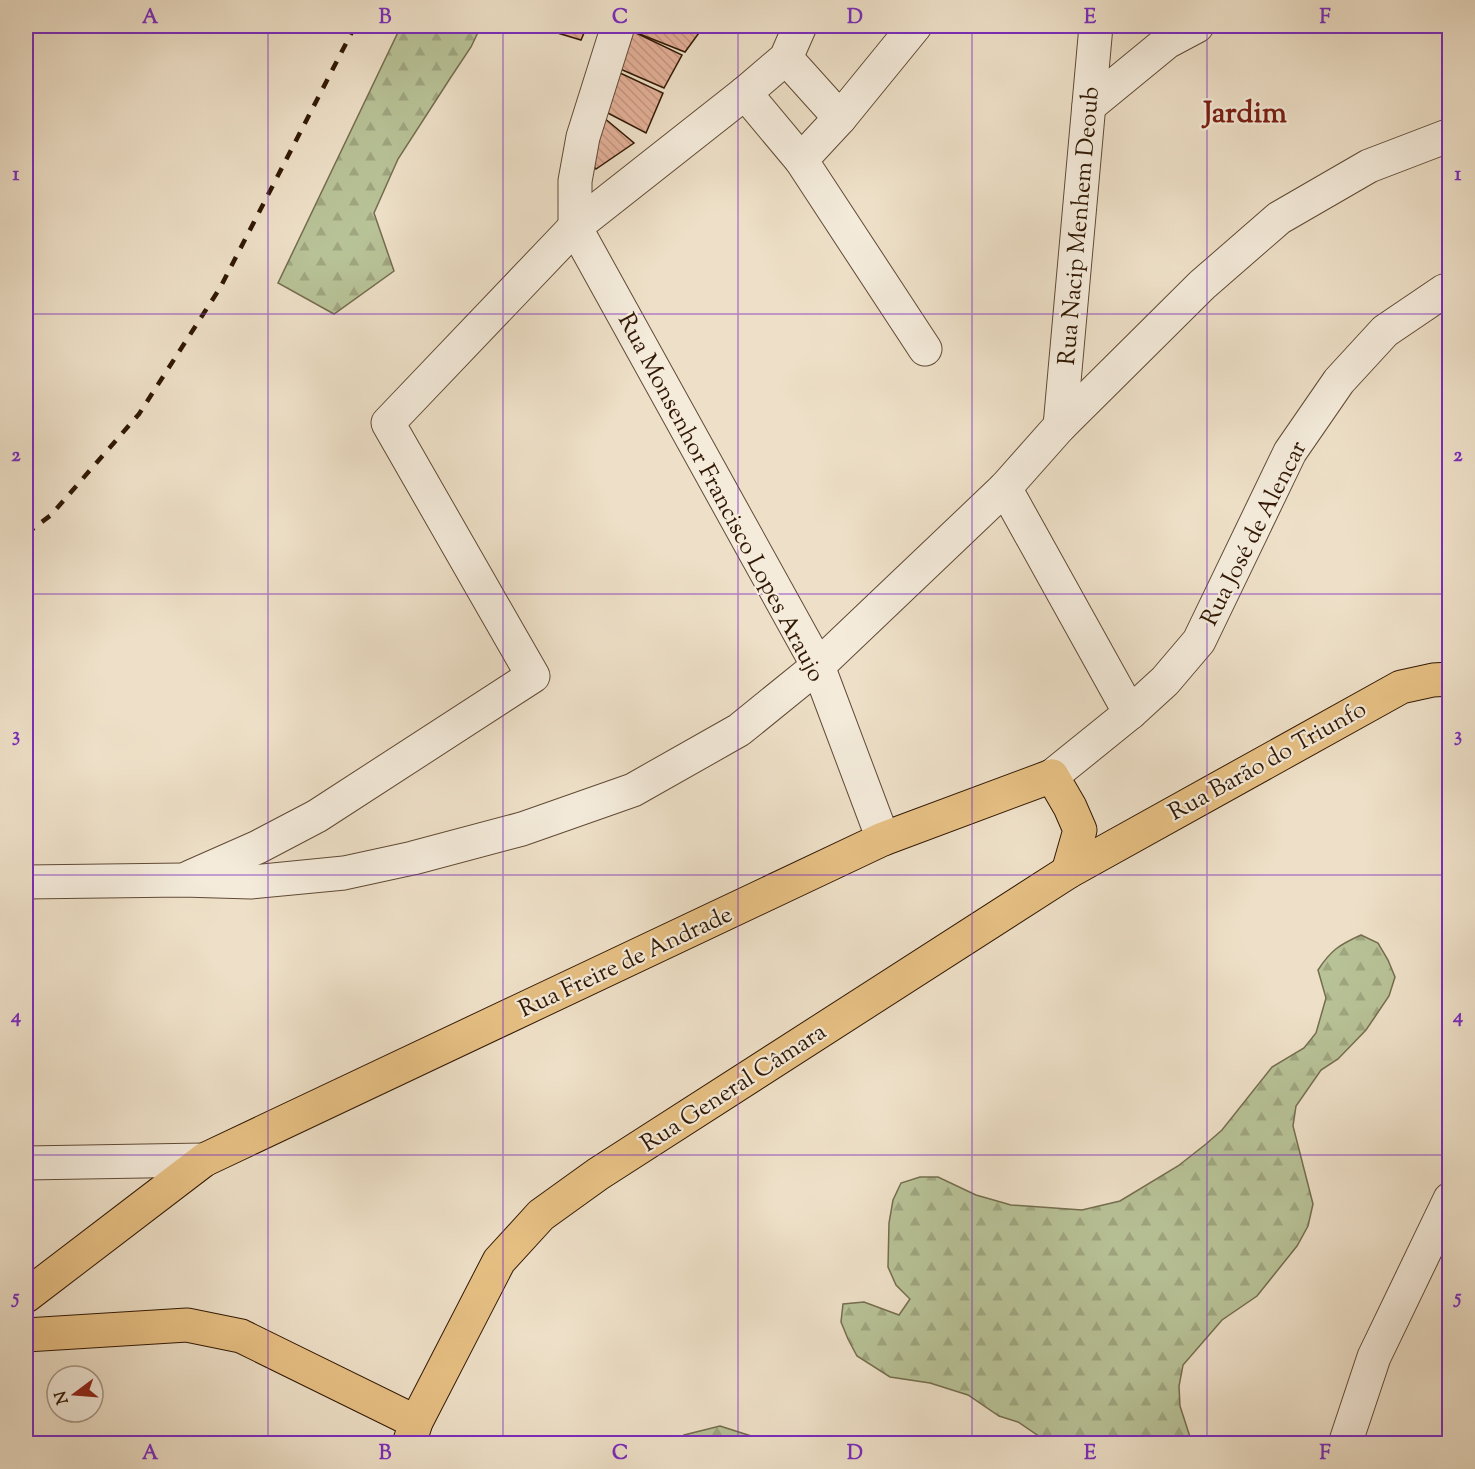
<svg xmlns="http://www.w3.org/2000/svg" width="1475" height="1469" viewBox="0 0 1475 1469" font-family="'Sorts Mill Goudy',serif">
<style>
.forest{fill:url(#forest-firs);stroke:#746d4e;stroke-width:1.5}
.building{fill:url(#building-back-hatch);stroke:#311804;stroke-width:1.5}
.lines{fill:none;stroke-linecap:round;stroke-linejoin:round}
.minor-casing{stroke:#604a35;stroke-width:35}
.major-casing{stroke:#311804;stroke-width:35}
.minor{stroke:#f4ebdb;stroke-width:33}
.major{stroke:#e7c084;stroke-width:33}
.rail{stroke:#311804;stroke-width:4.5;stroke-dasharray:10 10;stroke-linecap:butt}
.grid{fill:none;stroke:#7b2cbf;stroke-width:1.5;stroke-opacity:0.55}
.labels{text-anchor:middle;stroke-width:4.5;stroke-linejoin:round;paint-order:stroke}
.street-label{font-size:24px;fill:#311804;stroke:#f4ebdb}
.district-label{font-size:30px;font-weight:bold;fill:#7a1f14;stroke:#f4ebdb}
.neatline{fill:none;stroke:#7b2cbf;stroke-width:2}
.grid-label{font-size:20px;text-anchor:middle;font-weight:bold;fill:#7b2cbf}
</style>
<defs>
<pattern id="forest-firs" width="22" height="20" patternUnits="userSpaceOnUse" patternTransform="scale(1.5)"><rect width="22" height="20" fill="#b8c297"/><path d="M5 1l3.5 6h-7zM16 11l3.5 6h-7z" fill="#9fa680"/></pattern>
<pattern id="building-back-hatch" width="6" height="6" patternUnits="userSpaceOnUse" patternTransform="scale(1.5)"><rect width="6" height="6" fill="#e3af97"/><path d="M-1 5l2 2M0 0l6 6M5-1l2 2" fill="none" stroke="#c39680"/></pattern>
</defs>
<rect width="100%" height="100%" fill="#eee0c8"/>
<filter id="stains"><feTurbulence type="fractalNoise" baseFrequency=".00333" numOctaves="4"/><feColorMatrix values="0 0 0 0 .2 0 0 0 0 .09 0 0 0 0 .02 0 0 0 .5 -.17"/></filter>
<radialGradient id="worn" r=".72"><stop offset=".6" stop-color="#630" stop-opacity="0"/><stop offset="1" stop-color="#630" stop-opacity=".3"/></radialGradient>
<g class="forest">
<polygon points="401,26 481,26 471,47 451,77 398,159 374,213 394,271 334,314 278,283"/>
<path d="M1361,935L1378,943L1388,960L1395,977L1389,996L1366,1030L1338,1059L1321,1070L1296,1106L1293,1126L1313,1204L1308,1226L1297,1246L1257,1296L1222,1320L1183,1365L1179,1386L1180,1406L1192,1443H1049L1018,1422L999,1416L968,1395L930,1383L890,1377L857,1356L848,1339L841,1322L843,1304L864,1302L899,1315L910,1299L896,1285L888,1267L889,1223L893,1200L901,1183L920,1177H938L976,1195L1011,1205L1082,1210L1120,1201L1178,1166L1206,1144L1222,1130L1272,1067L1304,1048L1316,1033L1326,998L1318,970C1331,950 1339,945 1361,935Z"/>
<polygon points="720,1426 773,1443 675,1443 684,1435"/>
</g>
<g class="building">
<polygon points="534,26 587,26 581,40"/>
<polygon points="634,26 704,26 685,52 632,31"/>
<polygon points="632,31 682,55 664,88 618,68"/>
<polygon points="618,72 663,93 646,133 606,112"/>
<polygon points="603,117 634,143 596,169 589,161"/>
</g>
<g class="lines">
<defs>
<g id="minor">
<polyline points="618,26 583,137 575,181 575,227 818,666 883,839"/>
<polyline points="786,58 840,118"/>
<polyline points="745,93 801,160 925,349"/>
<polyline points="1089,106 1167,42 1197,26"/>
<polyline points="801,160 840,118 915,26"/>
<polyline points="1060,426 1096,26"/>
<polyline points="1005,488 1130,713"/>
<polyline points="1052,776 1130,713 1165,681 1199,641 1290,452 1339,381 1385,331 1444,291 1450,289"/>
<polyline points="190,877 258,847 317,816 533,676 388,423 575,227 745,93 786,58 800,26"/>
<polyline points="26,882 183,880 251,882 344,873 413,858 522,829 633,790 739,730 818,666 1005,488 1060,426 1202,285 1279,218 1369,166 1450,135"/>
<polyline points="26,1163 204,1160"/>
<polyline points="1345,1444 1374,1357 1450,1199"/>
</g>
<g id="major">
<polyline points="1052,776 1070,807 1080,830 1068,872"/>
<polyline points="26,1296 204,1160 883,839 1052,776"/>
<polyline points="26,1335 187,1325 241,1336 416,1422"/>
<polyline points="409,1444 416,1422 499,1261 541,1215 598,1174 1068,872 1401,687 1433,680 1450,679"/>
</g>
</defs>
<use href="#minor" class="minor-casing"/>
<use href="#major" class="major-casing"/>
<use href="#minor" class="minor"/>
<use href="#major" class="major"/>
<polyline class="rail" points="26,534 51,515 139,414 220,288 355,26"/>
</g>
<path class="grid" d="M268,26V1444M503,26V1444M738,26V1444M972,26V1444M1207,26V1444M26,314H1450M26,594H1450M26,875H1450M26,1155H1450"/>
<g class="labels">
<g class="street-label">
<text transform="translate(1078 226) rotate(-85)" y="8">Rua Nacip Menhem Deoub</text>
<text transform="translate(722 497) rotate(62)" y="8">Rua Monsenhor Francisco Lopes Araujo</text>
<text transform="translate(1253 533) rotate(-63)" y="8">Rua José de Alencar</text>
<text transform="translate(1267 760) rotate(-29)" y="8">Rua Barão do Triunfo</text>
<text transform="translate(625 961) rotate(-25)" y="8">Rua Freire de Andrade</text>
<text transform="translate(733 1087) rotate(-33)" y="8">Rua General Câmara</text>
</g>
<g class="district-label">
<text x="1245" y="122">Jardim</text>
</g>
</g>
<rect width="1475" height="1469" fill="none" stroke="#eee0c8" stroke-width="66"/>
<g transform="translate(75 1394) rotate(254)"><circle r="28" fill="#f4ebdb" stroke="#a69785" stroke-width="1.5"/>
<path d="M0-4.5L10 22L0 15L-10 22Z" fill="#8f2418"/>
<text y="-9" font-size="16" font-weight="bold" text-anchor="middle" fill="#311804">N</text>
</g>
<rect x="33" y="33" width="1409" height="1403" class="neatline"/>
<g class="grid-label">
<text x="150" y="23">A</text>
<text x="385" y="23">B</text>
<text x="620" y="23">C</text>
<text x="855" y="23">D</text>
<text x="1090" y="23">E</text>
<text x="1325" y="23">F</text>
<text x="16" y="180">1</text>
<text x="1458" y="180">1</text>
<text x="16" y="461">2</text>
<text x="1458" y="461">2</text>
<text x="16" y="741">3</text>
<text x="1458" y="741">3</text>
<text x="16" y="1022">4</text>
<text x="1458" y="1022">4</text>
<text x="16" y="1303">5</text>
<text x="1458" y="1303">5</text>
<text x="150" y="1459">A</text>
<text x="385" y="1459">B</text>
<text x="620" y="1459">C</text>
<text x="855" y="1459">D</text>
<text x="1090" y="1459">E</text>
<text x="1325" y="1459">F</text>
</g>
<rect width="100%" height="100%" filter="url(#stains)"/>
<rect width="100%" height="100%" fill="url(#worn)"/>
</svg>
